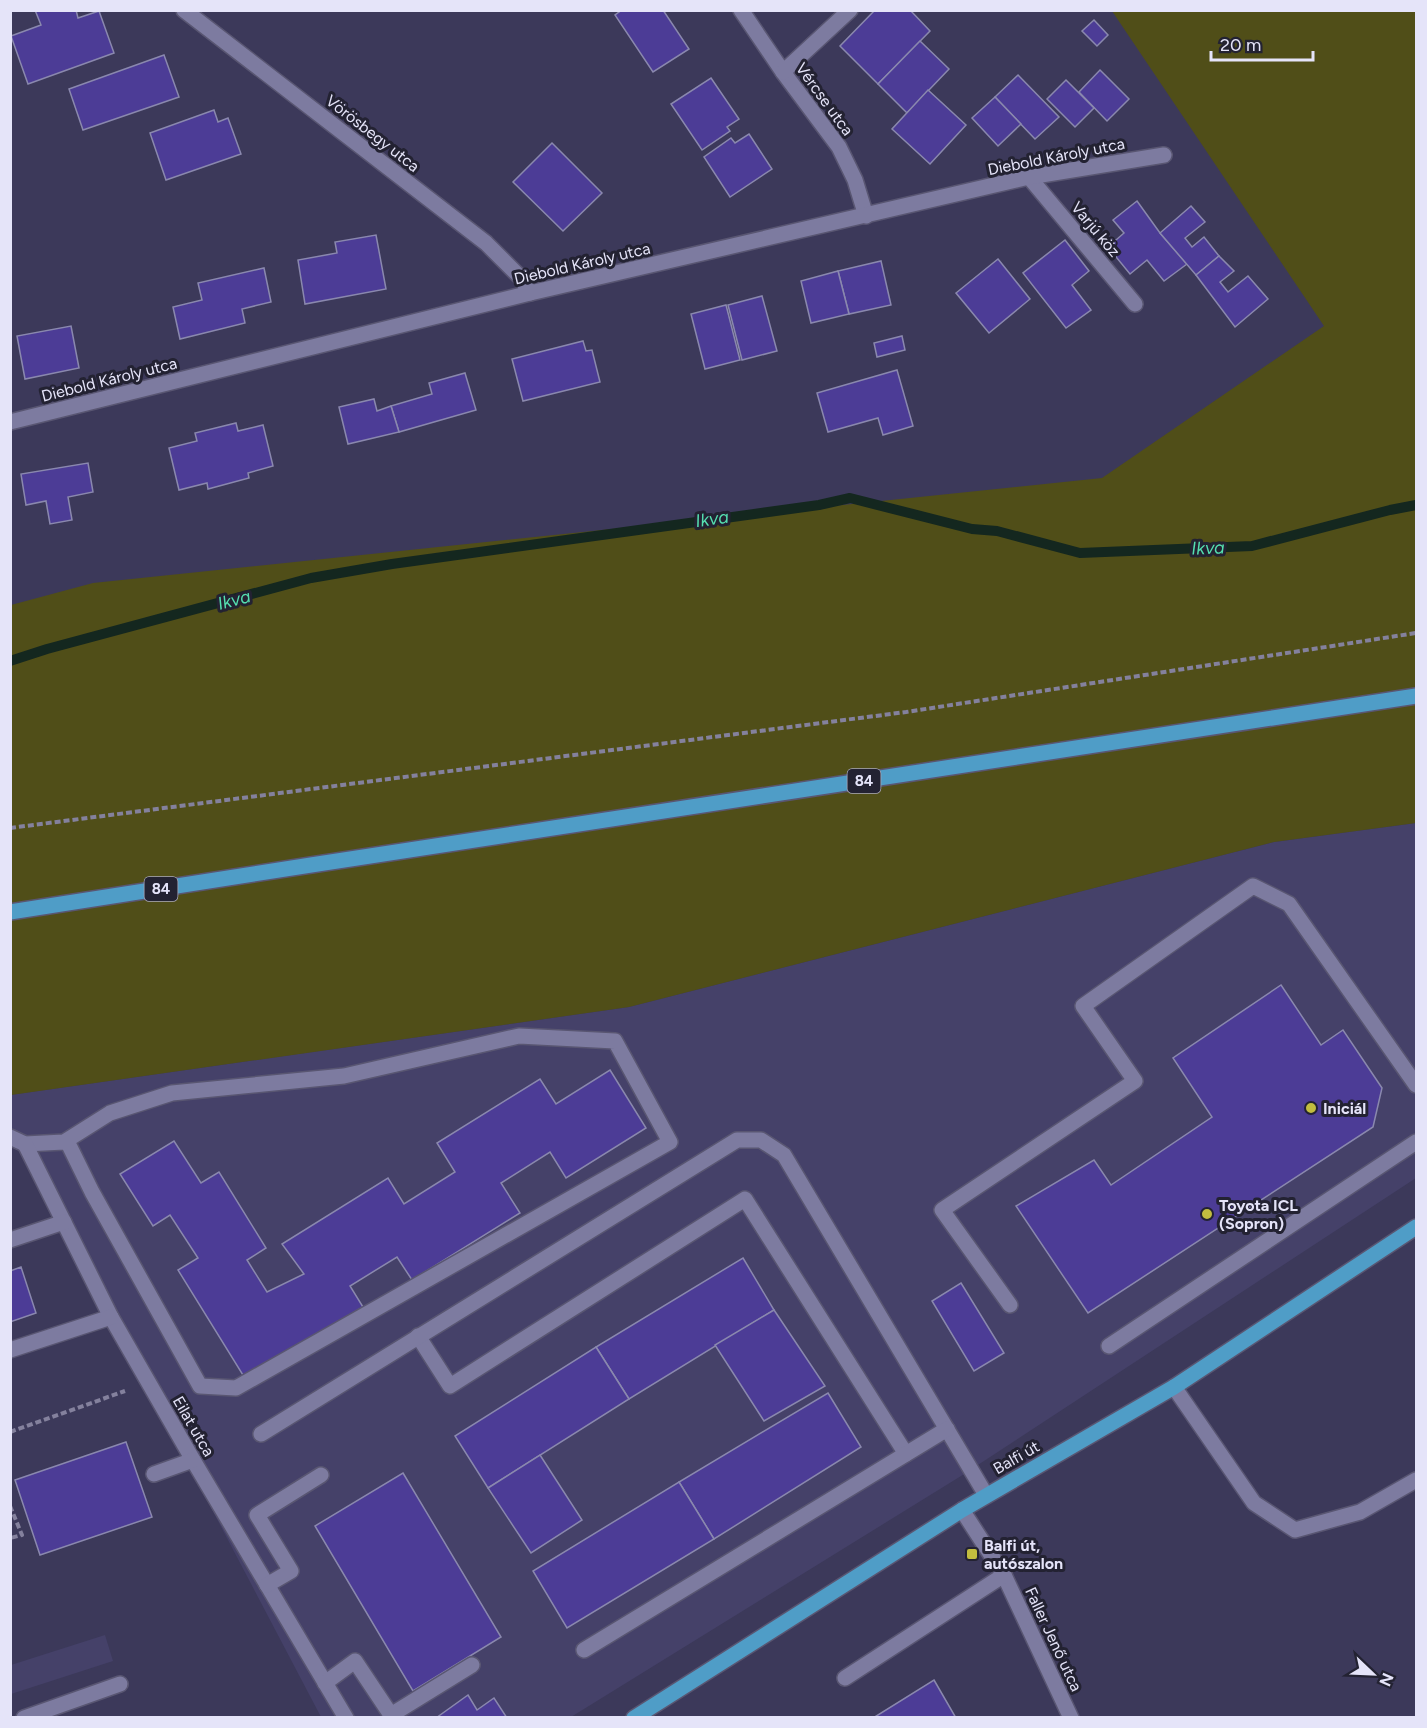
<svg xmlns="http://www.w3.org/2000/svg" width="1427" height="1728" viewBox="0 0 1427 1728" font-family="Figtree,sans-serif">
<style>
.built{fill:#454169}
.green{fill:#504e18}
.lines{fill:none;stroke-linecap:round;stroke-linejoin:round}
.stream{stroke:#14271f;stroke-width:10}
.building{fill:#4c3c96;stroke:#8a88ae;stroke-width:1.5}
.minor-casing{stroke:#595672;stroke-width:18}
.major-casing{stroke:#595672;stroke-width:18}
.path{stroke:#84819d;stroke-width:4;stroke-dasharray:6 3;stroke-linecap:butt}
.minor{stroke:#7d7ba0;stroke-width:15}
.major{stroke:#4f9dc7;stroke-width:15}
.poi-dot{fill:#c2bd3f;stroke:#232232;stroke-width:2}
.labels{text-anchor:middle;stroke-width:6;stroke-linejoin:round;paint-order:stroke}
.shield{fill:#232232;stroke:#abaabd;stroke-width:1.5}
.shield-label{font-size:15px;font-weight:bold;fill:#e5e4f9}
.street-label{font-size:16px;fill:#e5e4f9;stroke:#232232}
.poi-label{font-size:16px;font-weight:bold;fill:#e5e4f9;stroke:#232232;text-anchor:start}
.water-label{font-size:18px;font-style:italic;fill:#55dfb0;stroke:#232232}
</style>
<rect width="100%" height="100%" fill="#3c395a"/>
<g class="built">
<polygon points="1416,823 1416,1178 961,1476 571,1717 321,1717 11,1127 10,1095 629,1007 1274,842"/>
<polygon points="105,1635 113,1661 11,1694 11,1665"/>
</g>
<polygon class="green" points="1112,11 1416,11 1416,823 1274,842 629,1007 11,1095 11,605 93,583 1102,478 1324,326"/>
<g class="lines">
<polyline class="stream" points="10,661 47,649 311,578 392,564 819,505 850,498 972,529 997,531 1080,553 1252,546 1390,510 1416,505"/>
</g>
<g class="building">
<polygon points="35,10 76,10 78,18 99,11 114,53 28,84 11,36 41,25"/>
<polygon points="622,10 663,10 689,49 653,72 615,15"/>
<polygon points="875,10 910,10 930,31 878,84 840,46"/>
<polygon points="1094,20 1108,35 1097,46 1082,31"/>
<polygon points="920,41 949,69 907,113 878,84"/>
<polygon points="164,55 179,97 83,130 69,89"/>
<polygon points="1100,70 1129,99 1107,121 1079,92"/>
<polygon points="1018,75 1059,117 1035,139 995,97"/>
<polygon points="711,78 739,119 727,127 730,131 702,150 671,104"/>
<polygon points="1066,80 1094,108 1075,127 1047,99"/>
<polygon points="928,90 966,125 930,164 892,129"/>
<polygon points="995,97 1021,124 998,146 972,118"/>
<polygon points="214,110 218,122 228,118 241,154 166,180 150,133"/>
<polygon points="749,134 772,169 730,197 704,157 731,138 735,143"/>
<polygon points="552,143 602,193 563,231 513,182"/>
<polygon points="1137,201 1160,233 1187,264 1164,281 1147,260 1130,274 1108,247 1124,233 1113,220"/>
<polygon points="1191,206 1205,222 1185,238 1192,247 1204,237 1219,256 1196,275 1160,233"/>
<polygon points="376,235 386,289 305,304 298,260 337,253 335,242"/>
<polygon points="1065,240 1089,271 1072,285 1091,310 1066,328 1023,273"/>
<polygon points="1219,256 1234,271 1220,282 1228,292 1248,276 1268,299 1235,327 1196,275"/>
<polygon points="998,259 1030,299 989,333 956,293"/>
<polygon points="881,261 891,305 849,314 838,271"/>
<polygon points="264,268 271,302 242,309 245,323 180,339 173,307 202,300 198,283"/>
<polygon points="838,271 849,314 811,323 801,281"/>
<polygon points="762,296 777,351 742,360 728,305"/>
<polygon points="726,305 740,360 705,369 691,314"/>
<polygon points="71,326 79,368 25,379 17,336"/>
<polygon points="902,336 905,350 877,357 874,343"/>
<polygon points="583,341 586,351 592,350 600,382 523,401 512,359"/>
<polygon points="897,370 913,426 883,435 878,418 828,432 817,393"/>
<polygon points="465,373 476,410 399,432 391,406 432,394 429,383"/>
<polygon points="374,399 377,411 391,406 399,432 348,444 339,407"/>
<polygon points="236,423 238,431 263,425 273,466 248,473 249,478 208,489 207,483 179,490 169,448 197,441 195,433"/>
<polygon points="88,463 93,492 68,497 72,520 50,524 46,501 26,505 21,474"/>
<polygon points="1281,985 1321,1045 1343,1030 1382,1088 1373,1127 1088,1313 1016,1206 1094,1160 1111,1185 1212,1117 1173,1058"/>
<polygon points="610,1070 646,1128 566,1178 550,1152 501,1183 520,1213 412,1280 397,1257 350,1286 363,1307 246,1380 178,1270 198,1258 170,1215 153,1226 120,1174 174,1141 201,1183 219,1172 266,1248 247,1260 267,1292 304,1274 282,1244 388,1178 404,1204 455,1172 437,1143 540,1079 556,1104"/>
<polygon points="743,1258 774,1310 629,1399 596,1347"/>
<polygon points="21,1267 36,1313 10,1322 10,1271"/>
<polygon points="961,1283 1004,1353 974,1371 932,1301"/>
<polygon points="774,1310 825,1386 764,1421 715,1345"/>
<polygon points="596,1347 629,1399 488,1488 455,1436"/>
<polygon points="828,1393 861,1447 714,1539 679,1482"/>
<polygon points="126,1442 152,1517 40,1555 15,1480"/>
<polygon points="540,1455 582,1520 531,1553 488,1488"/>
<polygon points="403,1473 501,1637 413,1691 315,1526"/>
<polygon points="679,1482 714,1539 567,1628 533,1571"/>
<polygon points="934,1680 956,1718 873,1718"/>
<polygon points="468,1695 477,1710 494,1698 507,1718 436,1718"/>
</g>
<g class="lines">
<defs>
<g id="minor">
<polyline points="184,10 486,243 521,278 530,293"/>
<polyline points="741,10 783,72 839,147 855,180 866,216"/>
<polyline points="783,72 850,10"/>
<polyline points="1029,177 1135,304"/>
<polyline points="10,422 530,293 1029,177 1164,155"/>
<polyline points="10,1137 25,1144 64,1142 67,1141 92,1192 200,1386 236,1388 670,1142 615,1041 519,1036 344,1076 172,1093 110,1113 64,1142"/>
<polyline points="25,1144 111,1317 193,1460 346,1718"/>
<polyline points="10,1240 64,1222"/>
<polyline points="1010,1305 942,1210 1135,1081 1083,1006 1253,886 1289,904 1416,1085"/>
<polyline points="418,1336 450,1386 745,1199 906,1454"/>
<polyline points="1109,1346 1416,1142"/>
<polyline points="10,1350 111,1317"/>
<polyline points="1174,1387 1254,1503 1295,1530 1360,1512 1416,1480"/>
<polyline points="261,1434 737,1140 761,1140 784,1155 986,1495"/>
<polyline points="154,1474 193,1460"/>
<polyline points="1004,1575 1071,1718"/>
<polyline points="267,1585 291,1571 257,1515 321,1475"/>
<polyline points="584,1650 947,1429"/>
<polyline points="845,1678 1004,1575 962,1510"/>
<polyline points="325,1683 355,1661 391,1715 472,1665"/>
<polyline points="24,1718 120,1684"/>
</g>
<g id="major">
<polyline points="10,912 311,865 1416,696"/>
<polyline points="634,1718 962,1510 1174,1387 1416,1227"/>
</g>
</defs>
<use href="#minor" class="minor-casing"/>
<use href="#major" class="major-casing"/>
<g class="path">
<polyline points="10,828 906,712 1416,633"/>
<polyline points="10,1432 125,1391"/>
<polyline points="10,1506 22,1535 10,1538"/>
</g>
<use href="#minor" class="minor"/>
<use href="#major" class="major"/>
</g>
<g class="poi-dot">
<circle cx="1311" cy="1108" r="6"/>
<circle cx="1207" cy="1214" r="6"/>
<rect x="966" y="1548" width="12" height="12" rx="3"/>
</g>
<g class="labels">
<g class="shield">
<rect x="847.5" y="769" width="33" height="24" rx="4.5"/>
<rect x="144.5" y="877" width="33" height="24" rx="4.5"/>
</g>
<g class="shield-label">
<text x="864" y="786">84</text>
<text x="161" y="894">84</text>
</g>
<g class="street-label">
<text transform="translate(825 99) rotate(54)" y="6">Vércse utca</text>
<text transform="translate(373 133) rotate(38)" y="6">Vörösbegy utca</text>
<text transform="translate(1056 156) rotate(-11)" y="6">Diebold Károly utca</text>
<text transform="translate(1096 229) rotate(50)" y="6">Varjú köz</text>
<text transform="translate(582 263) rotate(-13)" y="6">Diebold Károly utca</text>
<text transform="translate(109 379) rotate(-14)" y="6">Diebold Károly utca</text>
<text transform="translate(194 1426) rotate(60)" y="6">Eilat utca</text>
<text transform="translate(1016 1457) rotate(-30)" y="6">Balfi út</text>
<text transform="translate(1054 1639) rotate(65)" y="6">Faller Jenő utca</text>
</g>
<g class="poi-label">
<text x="1323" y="1114">Iniciál</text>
<text x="1219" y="1211">Toyota ICL<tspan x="1219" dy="18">(Sopron)</tspan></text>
<text x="984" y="1551">Balfi út,<tspan x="984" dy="18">autószalon</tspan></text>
</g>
<g class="water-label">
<text transform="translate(712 519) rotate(-8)" y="6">Ikva</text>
<text transform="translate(1208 548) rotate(-2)" y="6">Ikva</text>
<text transform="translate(234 600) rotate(-15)" y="6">Ikva</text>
</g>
</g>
<rect width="1427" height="1728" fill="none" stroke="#e5e4f9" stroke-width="24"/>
<g transform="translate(1373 1674) rotate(113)" stroke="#232232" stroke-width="4.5" paint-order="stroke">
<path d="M0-4.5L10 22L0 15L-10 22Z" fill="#e5e4f9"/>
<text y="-9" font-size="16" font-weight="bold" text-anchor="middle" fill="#e5e4f9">N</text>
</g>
<path d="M1211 51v9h102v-9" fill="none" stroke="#e5e4f9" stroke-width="3"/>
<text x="1220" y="51" font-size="18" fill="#e5e4f9" stroke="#232232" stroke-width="4.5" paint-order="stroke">20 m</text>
</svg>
